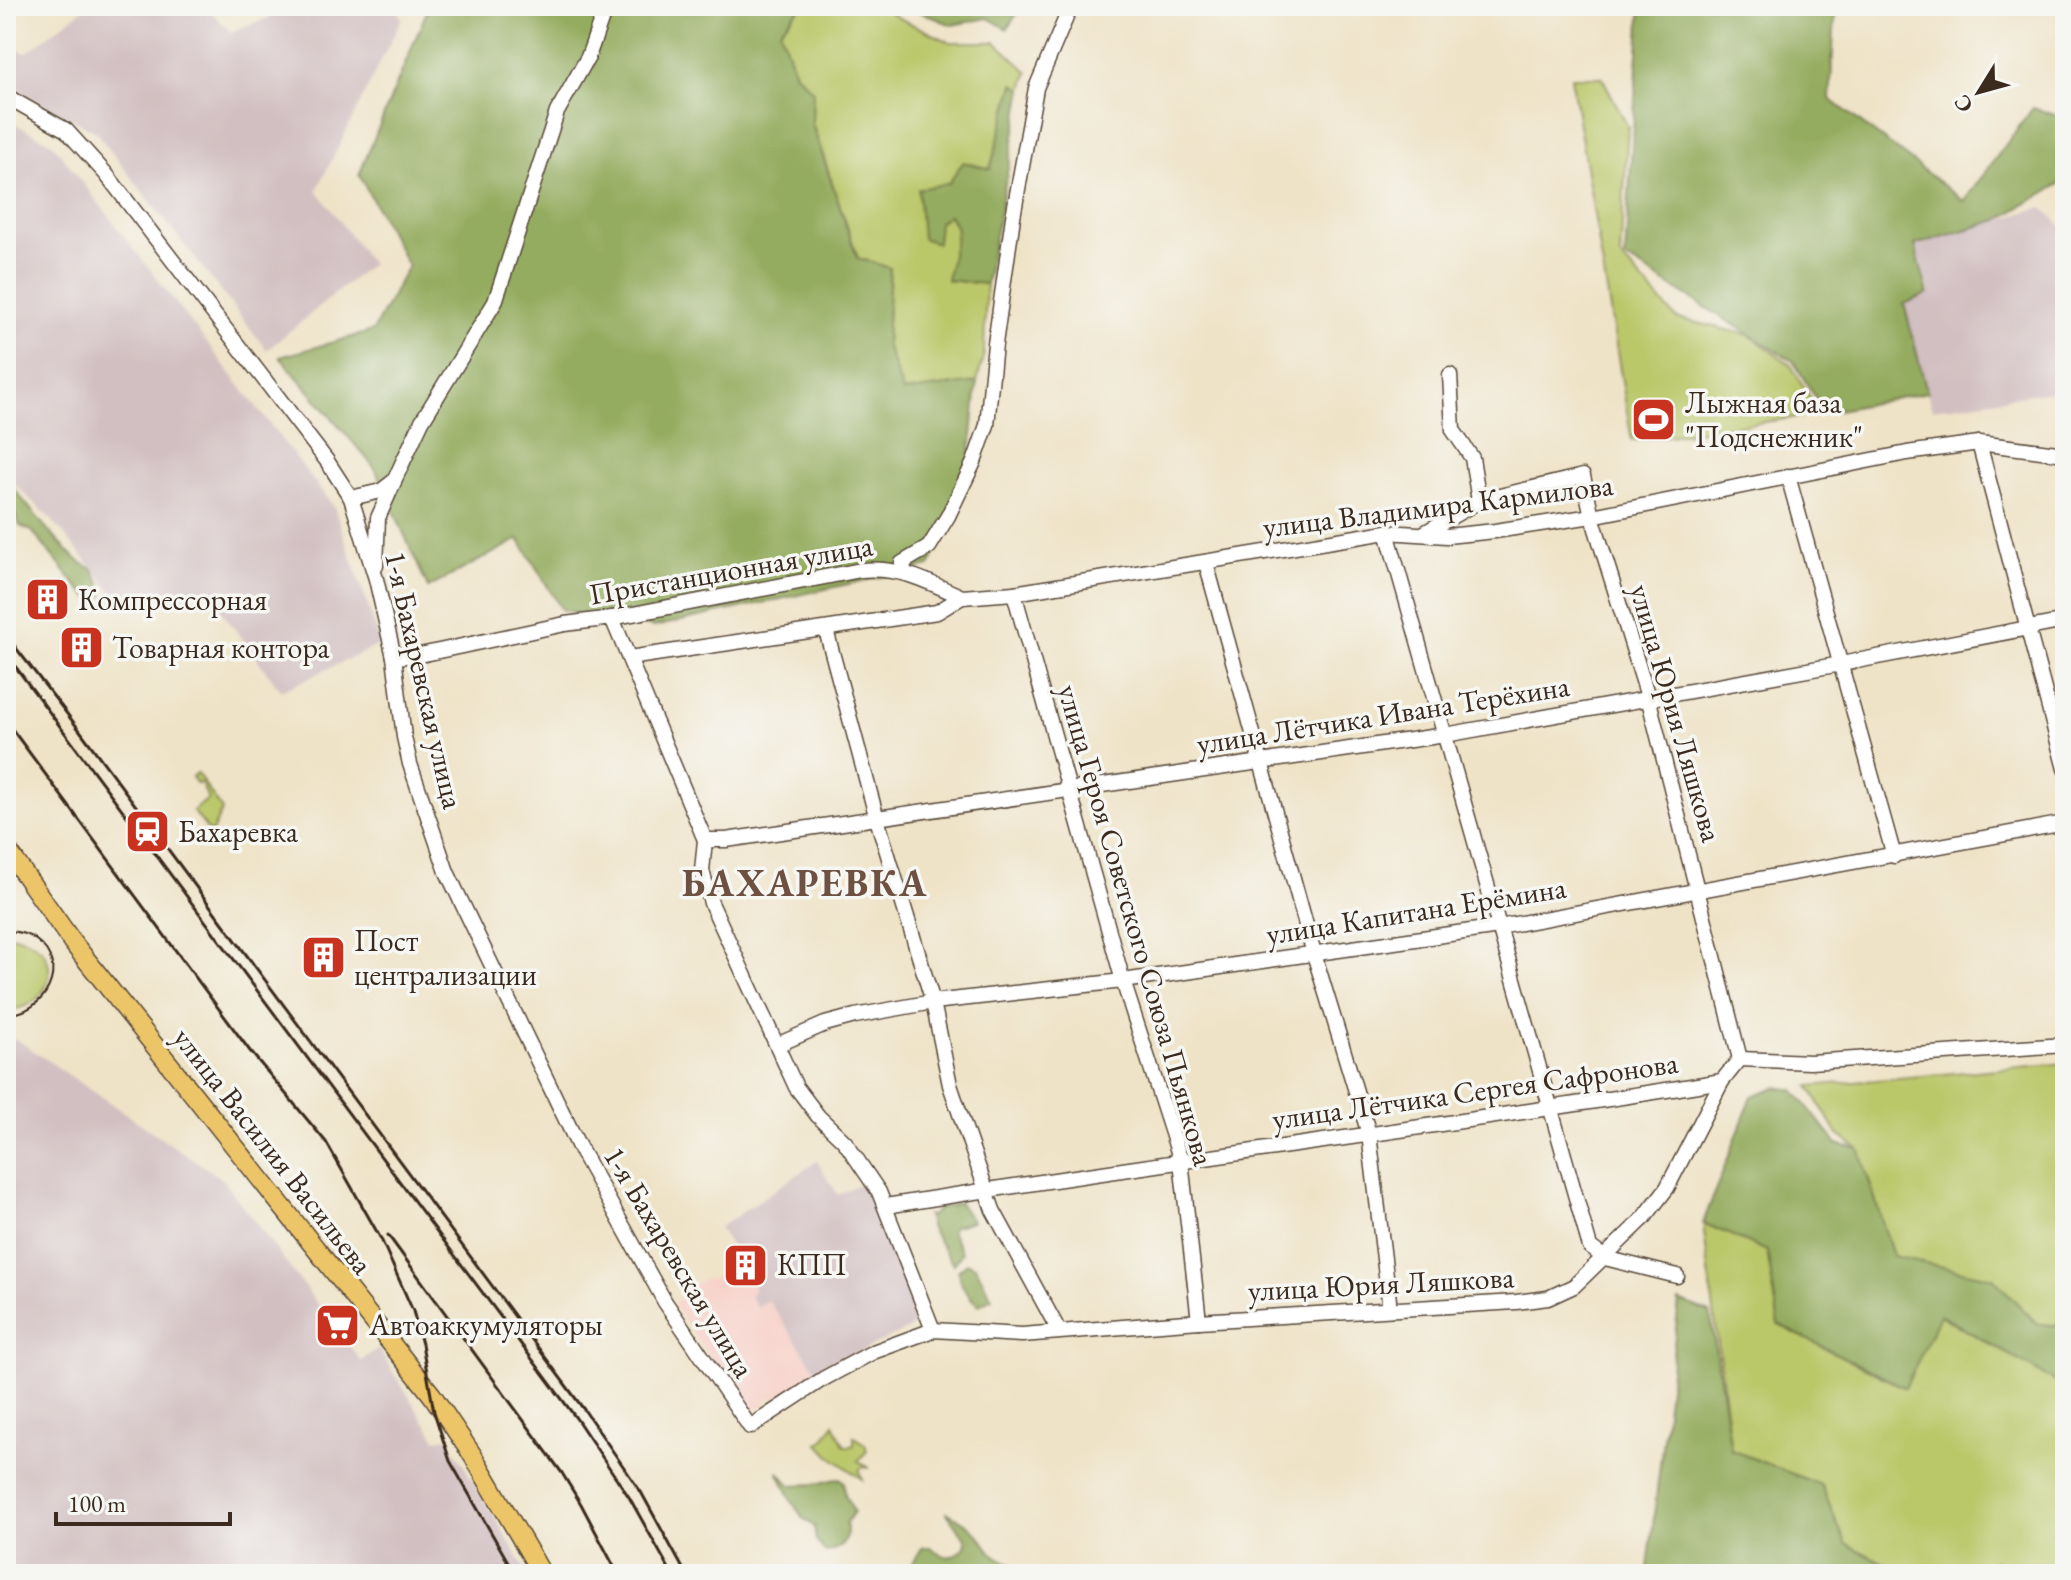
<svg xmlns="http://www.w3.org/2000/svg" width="2071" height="1580" viewBox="0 0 2071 1580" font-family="'EB Garamond',serif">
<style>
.built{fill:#f7d1c9}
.industrial{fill:#d2bfc1}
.green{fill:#bbc86a;stroke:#7b7944;stroke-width:2}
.forest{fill:#94ac5e;stroke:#686b3e;stroke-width:2}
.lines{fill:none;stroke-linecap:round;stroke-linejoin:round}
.minor-casing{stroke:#564637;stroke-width:17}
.major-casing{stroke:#564637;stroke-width:21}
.minor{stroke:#fff;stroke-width:14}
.major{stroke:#edc569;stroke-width:18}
.tram{stroke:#3b2a1e;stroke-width:2}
.rail{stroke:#3b2a1e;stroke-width:3}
.labels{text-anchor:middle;stroke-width:7;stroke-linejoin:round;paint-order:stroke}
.poi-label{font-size:30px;fill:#3b2a1e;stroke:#f6f6f2;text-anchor:start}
.street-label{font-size:30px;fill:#3b2a1e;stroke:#f6f6f2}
.district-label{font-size:38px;font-weight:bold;letter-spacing:2px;fill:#6f5142;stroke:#f6f6f2}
</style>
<rect width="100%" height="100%" fill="#f6f6f2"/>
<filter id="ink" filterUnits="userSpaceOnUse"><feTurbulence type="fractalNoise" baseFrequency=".0125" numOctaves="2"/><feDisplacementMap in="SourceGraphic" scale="16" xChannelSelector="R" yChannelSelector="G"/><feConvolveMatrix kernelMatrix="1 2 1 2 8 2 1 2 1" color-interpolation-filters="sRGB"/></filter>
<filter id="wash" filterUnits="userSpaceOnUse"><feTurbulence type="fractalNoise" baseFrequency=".006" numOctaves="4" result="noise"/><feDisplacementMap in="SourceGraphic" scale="32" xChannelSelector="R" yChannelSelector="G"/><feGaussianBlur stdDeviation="1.8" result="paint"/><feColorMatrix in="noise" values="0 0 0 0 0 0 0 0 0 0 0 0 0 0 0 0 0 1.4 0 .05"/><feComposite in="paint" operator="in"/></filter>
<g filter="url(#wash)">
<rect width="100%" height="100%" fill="#efe3c7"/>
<polygon class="built" points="736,1263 754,1290 750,1297 757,1307 768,1300 817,1372 777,1399 771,1397 765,1401 765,1406 751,1409 736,1395 673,1305 690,1288 705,1278 713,1279"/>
<g class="industrial">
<polygon points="87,6 206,6 231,32 300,6 394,6 402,18 317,190 371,264 267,350 95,131 6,85 6,45 26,53"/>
<polygon points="6,119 52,143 334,507 381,644 281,691 207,592 125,607 52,520 6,476"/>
<polygon points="2042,207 2065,229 2065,389 1932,409 1902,306 1930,294 1916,245"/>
<polygon points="6,1036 19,1041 222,1179 361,1361 378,1348 436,1439 447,1437 528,1574 6,1574"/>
<polygon points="817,1161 838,1195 861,1183 890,1236 920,1315 916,1324 908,1329 817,1372 768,1300 757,1307 752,1300 750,1297 754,1289 736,1263 738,1257 719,1228"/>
</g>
<g class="green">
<polygon points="802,6 880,6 899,18 950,42 996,42 1028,72 1023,89 1014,85 990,169 941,185 939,222 949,215 957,229 948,280 986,284 984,353 977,382 903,392 886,344 890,268 858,258 812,123 813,91 795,73 780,30"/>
<polygon points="1571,77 1602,77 1628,127 1620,256 1676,318 1749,335 1790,364 1820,414 1632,441"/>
<polygon points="197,773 222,810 211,834 193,811 208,799 201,783 197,784 192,777"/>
<path d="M6,934C20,937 37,941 45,955C60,981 34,1013 6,1009Z"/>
<polygon points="2065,1063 2065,1326 2037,1324 1993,1278 1893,1256 1859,1149 1837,1133 1809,1086"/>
<polygon points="1703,1223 1768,1251 1779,1325 1904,1388 1939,1315 2065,1387 2065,1574 2003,1574 1995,1561 1952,1574 1905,1574 1846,1544 1821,1485 1731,1450"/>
<polygon points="834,1424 844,1445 849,1447 854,1445 854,1436 865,1444 867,1451 858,1461 870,1468 862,1467 859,1470 862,1479 829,1455 818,1443 823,1440"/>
</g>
<g class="forest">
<polygon points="429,6 802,6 780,30 795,73 813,91 812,124 857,258 890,268 886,344 903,392 977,382 970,457 930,566 654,627 562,610 519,539 428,588 375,468 280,357 373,331 408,266 359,175"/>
<polygon points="905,6 1022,6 1007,29 988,18 952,25"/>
<polygon points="1641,6 1828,6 1835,15 1830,99 1964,201 2033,108 2065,118 2065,181 1998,220 1915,245 1928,294 1904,304 1927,392 1825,413 1793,361 1625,258"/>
<polygon points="1014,84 1023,89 986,284 947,280 957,229 949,215 939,222 937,243 922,238 918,189 949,183 963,162 990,169"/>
<path d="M6,479C21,497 73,566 92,568L105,592L97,605L76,585L32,531L20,526L14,512L6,505Z"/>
<polygon points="1776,1087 1794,1090 1837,1144 1859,1149 1893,1256 1993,1278 2037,1324 2065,1326 2065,1387 1940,1315 1905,1388 1779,1325 1767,1251 1703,1223 1752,1096"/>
<polygon points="959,1203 972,1221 953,1227 951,1231 962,1253 954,1264 952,1263 931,1229 927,1215 931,1216 938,1209"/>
<path d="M967,1263L975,1266L992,1298L979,1305C970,1299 958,1282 958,1271Z"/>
<polygon points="1679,1301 1710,1313 1731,1450 1821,1485 1846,1544 1905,1574 1656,1574 1648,1568"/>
<path d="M778,1471L790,1485L816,1484L840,1478L844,1482L845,1494L854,1512L846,1523C850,1538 841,1550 825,1552L816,1540L814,1526L803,1518L793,1503Z"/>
<path d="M946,1512C970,1525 974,1527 989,1549C996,1560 1011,1559 1017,1574H911L912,1564L922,1548L930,1547C944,1557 951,1562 965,1547L966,1540Z"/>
</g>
</g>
<g filter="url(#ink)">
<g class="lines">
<defs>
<g id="minor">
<polyline points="6,96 66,130 106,174 327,461 351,498 376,579 394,657 404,737 410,764 447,872 579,1147 665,1302 750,1427 823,1379 873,1352 933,1330 1022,1335 1199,1321 1516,1302 1548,1298 1574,1286 1644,1218 1667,1188 1722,1081"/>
<polyline points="1450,375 1453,430 1472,458 1479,501"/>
<polyline points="1979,443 2065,769"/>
<polyline points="1788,476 1894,856"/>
<polyline points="351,498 381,491 394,481 422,421 495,302 557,112 588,57 606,6"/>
<polyline points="1387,532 1590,1247 1605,1258 1677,1276"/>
<polyline points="1424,533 1479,501 1583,476 1592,516 1648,697 1740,1059"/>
<polyline points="1206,563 1314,954 1369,1134 1390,1309"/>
<polyline points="376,566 378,518 394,482"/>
<polyline points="905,572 902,563 929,547 948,516 974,462 987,425 995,344 1013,217 1036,88 1071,6"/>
<polyline points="1014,593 1123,981 1181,1161 1199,1321"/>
<polyline points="612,618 705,840 702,871 711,903 796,1087 818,1116 845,1142 879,1192 933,1330"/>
<polyline points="826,630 877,819 933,1002 950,1085 993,1210 1059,1331"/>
<path d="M394,657L420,655L565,624L612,618L861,570C902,567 926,581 962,597"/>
<polyline points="629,658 937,612 962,597 1014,593 1387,532 1447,536 1495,531 1592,516 1907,453 1979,443 2065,454"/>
<polyline points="705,840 726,840 1445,735 1841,664 2065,621"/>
<polyline points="777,1045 825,1024 855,1016 933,1002 1123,981 1499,927 2065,823"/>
<path d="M886,1206C1164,1161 1444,1127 1722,1081L1740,1059L1810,1062L2065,1045"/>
</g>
<polyline id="major" points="6,848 73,943 432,1395 473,1456 542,1574"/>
</defs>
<use href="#minor" class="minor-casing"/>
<use href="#major" class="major-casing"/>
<use href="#minor" class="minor"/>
<use href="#major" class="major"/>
<path class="tram" d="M6,930C16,932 28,933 36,940C71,965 45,1015 6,1014"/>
<g class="rail">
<polyline points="6,635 81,732 585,1411 641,1492 686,1574"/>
<polyline points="6,654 576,1418 629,1497 672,1574"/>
<polyline points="6,721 250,1051 326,1142 381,1239 413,1311 422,1344 434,1412 450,1461 515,1574"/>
<polyline points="388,1235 562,1473 581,1504 618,1574"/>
</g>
</g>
</g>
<defs>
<symbol id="stadium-square" viewBox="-11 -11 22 22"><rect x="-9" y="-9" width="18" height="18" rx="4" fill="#c8321e" stroke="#f6f6f2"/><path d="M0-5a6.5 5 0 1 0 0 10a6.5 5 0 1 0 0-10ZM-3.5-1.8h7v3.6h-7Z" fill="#fff"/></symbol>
<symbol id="building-square" viewBox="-11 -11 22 22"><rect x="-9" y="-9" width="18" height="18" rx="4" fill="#c8321e" stroke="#f6f6f2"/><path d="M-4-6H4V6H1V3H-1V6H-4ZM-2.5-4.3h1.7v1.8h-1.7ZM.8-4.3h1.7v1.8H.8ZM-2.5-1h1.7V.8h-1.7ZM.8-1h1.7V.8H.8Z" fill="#fff"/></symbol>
<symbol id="station-square" viewBox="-11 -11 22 22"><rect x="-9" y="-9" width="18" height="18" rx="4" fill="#c8321e" stroke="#f6f6f2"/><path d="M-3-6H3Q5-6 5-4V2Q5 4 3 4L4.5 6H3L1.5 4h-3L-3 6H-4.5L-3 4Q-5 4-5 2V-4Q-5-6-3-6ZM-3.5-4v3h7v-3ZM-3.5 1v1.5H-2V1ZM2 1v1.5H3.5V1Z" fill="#fff"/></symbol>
<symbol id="supermarket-square" viewBox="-11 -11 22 22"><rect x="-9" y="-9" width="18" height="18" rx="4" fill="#c8321e" stroke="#f6f6f2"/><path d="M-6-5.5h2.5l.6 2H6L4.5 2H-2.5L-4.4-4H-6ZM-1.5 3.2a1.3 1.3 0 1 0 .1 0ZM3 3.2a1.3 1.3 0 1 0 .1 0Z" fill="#fff"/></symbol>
</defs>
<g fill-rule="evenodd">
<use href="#stadium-square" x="1628" y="394" width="51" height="51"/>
<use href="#building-square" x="22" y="574" width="51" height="51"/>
<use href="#building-square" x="56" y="622" width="51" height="51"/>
<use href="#station-square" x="122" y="806" width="51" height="51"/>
<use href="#building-square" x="298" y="932" width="51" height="51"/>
<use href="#building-square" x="720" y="1240" width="51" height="51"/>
<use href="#supermarket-square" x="312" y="1300" width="51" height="51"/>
</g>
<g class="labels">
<g class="poi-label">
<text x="1685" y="413">Лыжная база<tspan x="1685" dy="34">"Подснежник"</tspan></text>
<text x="78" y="610">Компрессорная</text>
<text x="112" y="658">Товарная контора</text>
<text x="178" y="842">Бахаревка</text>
<text x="354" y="951">Пост<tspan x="354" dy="34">централизации</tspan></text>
<text x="777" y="1275">КПП</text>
<text x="369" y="1335">Автоаккумуляторы</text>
</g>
<g class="street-label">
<text transform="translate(1438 506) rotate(-7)" y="10">улица Владимира Кармилова</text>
<text transform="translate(731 570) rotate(-10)" y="10">Пристанционная улица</text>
<text transform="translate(424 680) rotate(77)" y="10">1-я Бахаревская улица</text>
<text transform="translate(1676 713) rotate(74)" y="10">улица Юрия Ляшкова</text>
<text transform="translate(1383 715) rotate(-9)" y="10">улица Лётчика Ивана Терёхина</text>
<text transform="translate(1416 911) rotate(-9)" y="10">улица Капитана Ерёмина</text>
<text transform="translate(1136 925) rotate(74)" y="10">улица Героя Советского Союза Пьянкова</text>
<text transform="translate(1475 1091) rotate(-8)" y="10">улица Лётчика Сергея Сафронова</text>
<text transform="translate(273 1151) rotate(52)" y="10">улица Василия Васильева</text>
<text transform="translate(679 1262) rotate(59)" y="10">1-я Бахаревская улица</text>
<text transform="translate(1381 1284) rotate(-3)" y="10">улица Юрия Ляшкова</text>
</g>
<g class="district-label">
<text x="805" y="896">БАХАРЕВКА</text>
</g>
</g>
<rect width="2071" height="1580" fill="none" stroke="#f6f6f2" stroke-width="32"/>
<g transform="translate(1979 92) rotate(233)" stroke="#f6f6f2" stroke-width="6" paint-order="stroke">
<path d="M0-6L14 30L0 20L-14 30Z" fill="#3b2a1e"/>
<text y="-12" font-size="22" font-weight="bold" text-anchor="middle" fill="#3b2a1e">С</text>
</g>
<path d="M56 1512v12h174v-12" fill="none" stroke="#3b2a1e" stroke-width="4"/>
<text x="68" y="1512" font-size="24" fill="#3b2a1e" stroke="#f6f6f2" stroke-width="6" paint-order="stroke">100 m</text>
</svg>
